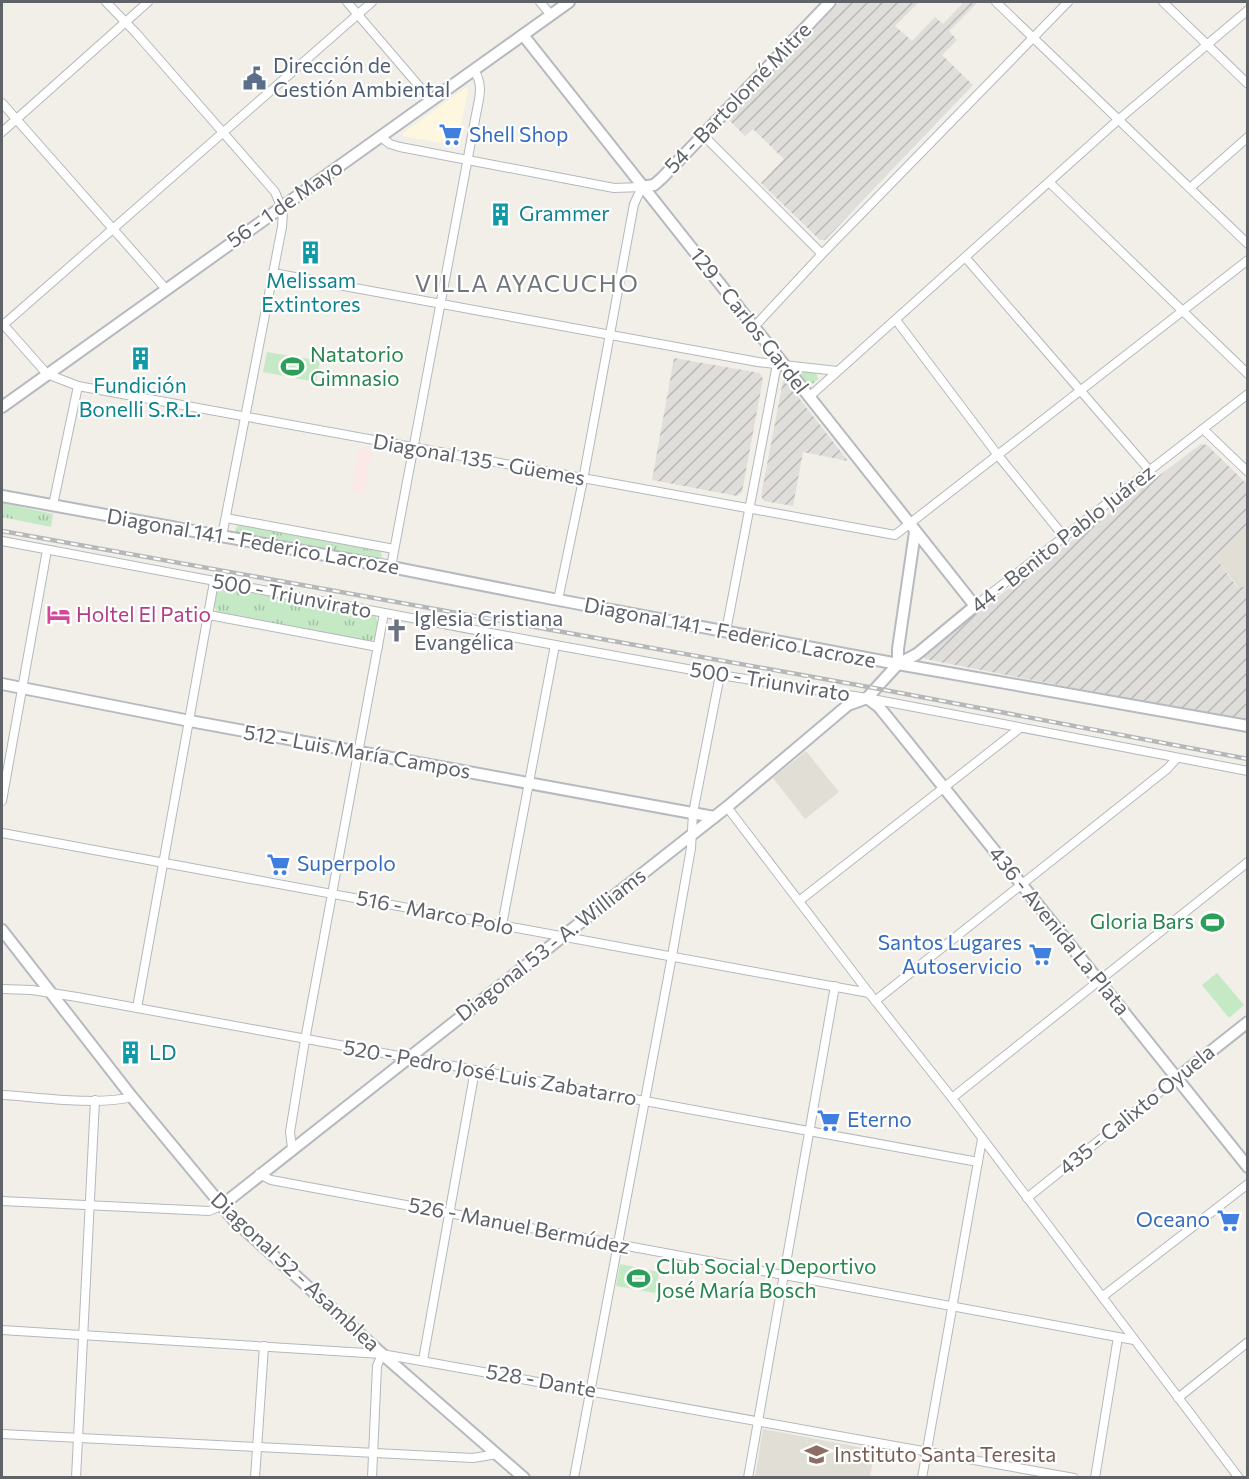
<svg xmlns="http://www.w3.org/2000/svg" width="1249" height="1479" viewBox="0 0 1249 1479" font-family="Commissioner,sans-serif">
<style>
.commercial{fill:#fef7e0}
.industrial{fill:url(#industrial-furrows)}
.education{fill:#e1ded6}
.medical{fill:#fce8e6}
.green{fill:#c5e8c5}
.park{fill:url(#park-tufts)}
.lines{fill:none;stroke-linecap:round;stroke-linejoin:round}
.street-casing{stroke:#b5b8bc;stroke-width:10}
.secondary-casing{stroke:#b6babf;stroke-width:14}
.street{stroke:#fff;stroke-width:8}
.secondary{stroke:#fff;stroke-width:10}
.rail-casing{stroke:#b6b7b8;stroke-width:4.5}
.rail{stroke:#fff;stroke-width:2;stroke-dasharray:7;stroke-linecap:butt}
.labels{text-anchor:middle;stroke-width:4.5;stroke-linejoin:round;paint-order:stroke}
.service-label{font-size:21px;fill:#4e5e75;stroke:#fff;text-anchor:start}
.street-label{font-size:21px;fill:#5f6368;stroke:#fff}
.shop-label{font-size:21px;fill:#366cbe;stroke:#fff;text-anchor:start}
.culture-label{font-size:21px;fill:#0d838f;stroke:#fff;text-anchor:start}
.leisure-label{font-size:21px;fill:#27864d;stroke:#fff;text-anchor:start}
.hotel-label{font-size:21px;fill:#b23c85;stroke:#fff;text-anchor:start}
.worship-label{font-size:21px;fill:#5b616d;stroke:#fff;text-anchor:start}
.education-label{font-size:21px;fill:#785e54;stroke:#fff;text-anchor:start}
.quarter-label{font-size:24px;letter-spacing:1.5px;fill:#70757a;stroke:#fff}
</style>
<defs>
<pattern id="industrial-furrows" width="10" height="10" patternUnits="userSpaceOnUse" patternTransform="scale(1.5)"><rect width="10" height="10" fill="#e0deda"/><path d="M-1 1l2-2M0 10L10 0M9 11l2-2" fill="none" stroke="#b9b8b5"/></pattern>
<pattern id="park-tufts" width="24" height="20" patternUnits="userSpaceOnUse" patternTransform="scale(1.5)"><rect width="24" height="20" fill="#c5e8c5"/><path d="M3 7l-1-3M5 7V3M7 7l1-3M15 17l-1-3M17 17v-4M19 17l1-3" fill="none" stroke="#a3c0a4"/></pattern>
</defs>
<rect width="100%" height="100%" fill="#f1efe8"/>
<polygon class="commercial" points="465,88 468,89 458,142 453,145 403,136 403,133"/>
<g class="industrial">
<polygon points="840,2 919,2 895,26 912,41 935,17 943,24 964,2 978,2 949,31 957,40 942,55 973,85 825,240 820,240 761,183 784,159 753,129 745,136 727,118"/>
<polygon points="674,358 760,373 763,379 742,492 737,496 652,480"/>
<polygon points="785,380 848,461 803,452 793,506 764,501 761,496 783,381"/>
<polygon points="1201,444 1207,445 1247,484 1247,526 1216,558 1237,587 1247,587 1247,722 925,659 923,653"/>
</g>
<g class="education">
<polygon points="1247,526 1247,587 1238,587 1216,558"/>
<polygon points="806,751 839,792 805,819 773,778"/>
<polygon points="763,1429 875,1450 870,1477 755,1477"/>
</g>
<polygon class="medical" points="359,449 372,451 364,494 351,491"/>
<g class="green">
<polygon points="267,352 320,361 316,382 263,372"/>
<polygon points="1217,973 1244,1005 1229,1018 1202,985"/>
<polygon points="620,1264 659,1272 655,1293 616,1286"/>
</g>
<g class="park">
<polygon points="802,371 816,373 818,379 809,387 807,386 799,372"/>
<polygon points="2,503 53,514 51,527 2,517"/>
<polygon points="238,525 381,551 382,560 236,536 235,530"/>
<path d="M221,586L374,614C380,621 378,638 370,642L219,614L214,607L217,590Z"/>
</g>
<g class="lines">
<defs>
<g id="street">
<polyline points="106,2 136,33 275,192 283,211 282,227 222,536"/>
<polyline points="347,2 431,100"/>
<polyline points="540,2 551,15"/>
<polyline points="996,2 1248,244"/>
<polyline points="1163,2 1248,84"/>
<polyline points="2,103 166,289"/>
<polyline points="2,132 148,2"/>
<polyline points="703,135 822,254"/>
<polyline points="381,137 390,144 400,147 614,188 642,187"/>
<polyline points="1050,183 1248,374"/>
<polyline points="1190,188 1248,137"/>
<polyline points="965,257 1150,471"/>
<polyline points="273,273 758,362 837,371"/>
<polyline points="896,320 997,454 1065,538"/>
<polyline points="2,323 47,374 78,386 895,535 1248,260"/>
<polyline points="2,326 372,2"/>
<polyline points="754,327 822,254 1068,2"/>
<polyline points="809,397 1118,120 1248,10"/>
<polyline points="1203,429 1248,472"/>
<polyline points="53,505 78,386"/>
<polyline points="226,518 394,549"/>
<polyline points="2,541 539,642 720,675 867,698 1248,771"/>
<path d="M391,567L475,120C478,101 485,87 474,70"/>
<polyline points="558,600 583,480 634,204 642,187"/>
<polyline points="975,606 1248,394"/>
<polyline points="209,615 378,647"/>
<polyline points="726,631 777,364"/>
<polyline points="2,801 47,550"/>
<polyline points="727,807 869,993 952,1098 1239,1478"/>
<polyline points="2,833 869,993"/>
<polyline points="799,901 1020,728"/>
<polyline points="502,925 555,645"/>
<polyline points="2,989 32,990 77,997 978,1162"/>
<polyline points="875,1001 1167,769 1177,758"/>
<polyline points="137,1008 214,582"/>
<path d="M2,1095C40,1097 96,1106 132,1097"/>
<polyline points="952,1098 1248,862"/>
<polyline points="292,1148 290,1132 305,1040 384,613"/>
<polyline points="259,1174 271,1180 1134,1340"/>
<polyline points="1027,1198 1176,1079"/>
<polyline points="2,1201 209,1211 221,1206"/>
<polyline points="1102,1297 1248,1184"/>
<polyline points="2,1330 382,1354 1074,1478"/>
<polyline points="423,1360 475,1070"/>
<polyline points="1178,1398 1248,1342"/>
<polyline points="2,1434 473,1458 497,1454"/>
<polyline points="76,1478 95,1100"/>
<polyline points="255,1478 264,1346"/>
<polyline points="372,1478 377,1366 382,1354"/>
<polyline points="574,1478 672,956 691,848 693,813 720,675"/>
<polyline points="748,1478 835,986"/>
<polyline points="922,1478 982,1139"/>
<polyline points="1095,1478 1118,1337"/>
</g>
<g id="secondary">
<polyline points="642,187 654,185 662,178 830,2"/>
<polyline points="2,407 569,2"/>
<polyline points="2,496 391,567 548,598 898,664 1248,726"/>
<polyline points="898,664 898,649 915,532"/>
<polyline points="2,684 190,721 714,817"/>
<polyline points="867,698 879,707 905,739 1248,1167"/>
<polyline points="2,930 132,1097 233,1219 382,1354 524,1478"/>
<polyline points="1176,1079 1248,1022"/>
<polyline points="221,1206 727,807 848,705 867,698 898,664 917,654 975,606 523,35"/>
</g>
</defs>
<use href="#street" class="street-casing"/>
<use href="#secondary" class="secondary-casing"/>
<use href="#street" class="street"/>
<use href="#secondary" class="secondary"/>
<defs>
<polyline id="rail" points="2,531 874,688 1248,759"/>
</defs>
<use href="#rail" class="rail-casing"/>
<use href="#rail" class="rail"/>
</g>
<defs>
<symbol id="civic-bare" viewBox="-9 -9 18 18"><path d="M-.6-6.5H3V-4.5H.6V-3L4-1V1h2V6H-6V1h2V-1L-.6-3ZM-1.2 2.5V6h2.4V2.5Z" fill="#5c6f8a" stroke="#fff" stroke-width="2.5" paint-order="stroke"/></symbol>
<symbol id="supermarket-bare" viewBox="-9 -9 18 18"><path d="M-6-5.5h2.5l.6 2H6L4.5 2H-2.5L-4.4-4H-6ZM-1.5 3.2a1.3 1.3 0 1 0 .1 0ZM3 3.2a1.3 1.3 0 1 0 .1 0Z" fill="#3f7fe0" stroke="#fff" stroke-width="2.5" paint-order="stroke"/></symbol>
<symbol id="building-bare" viewBox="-9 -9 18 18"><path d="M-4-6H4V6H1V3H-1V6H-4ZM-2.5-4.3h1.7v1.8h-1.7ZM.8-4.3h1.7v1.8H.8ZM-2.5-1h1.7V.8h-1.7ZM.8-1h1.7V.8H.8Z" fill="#0f9aa8" stroke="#fff" stroke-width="2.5" paint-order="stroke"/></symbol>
<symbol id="stadium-bare" viewBox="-9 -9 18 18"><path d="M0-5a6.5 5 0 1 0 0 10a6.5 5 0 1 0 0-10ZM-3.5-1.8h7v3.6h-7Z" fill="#2e9e5b" stroke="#fff" stroke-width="2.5" paint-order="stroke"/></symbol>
<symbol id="hotel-bare" viewBox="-9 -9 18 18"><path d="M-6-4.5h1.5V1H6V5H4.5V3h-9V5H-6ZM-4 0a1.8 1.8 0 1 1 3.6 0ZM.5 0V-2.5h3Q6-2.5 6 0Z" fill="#d1479c" stroke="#fff" stroke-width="2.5" paint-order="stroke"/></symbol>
<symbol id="church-bare" viewBox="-9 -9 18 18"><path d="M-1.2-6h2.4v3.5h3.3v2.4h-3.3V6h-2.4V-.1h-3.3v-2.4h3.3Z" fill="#6b7280" stroke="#fff" stroke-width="2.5" paint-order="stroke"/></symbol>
<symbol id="university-bare" viewBox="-9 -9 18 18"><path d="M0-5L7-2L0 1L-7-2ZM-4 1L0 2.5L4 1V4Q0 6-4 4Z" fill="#8d6e63" stroke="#fff" stroke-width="2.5" paint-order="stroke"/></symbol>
</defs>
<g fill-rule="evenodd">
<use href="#civic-bare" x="238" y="62" width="33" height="33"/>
<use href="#supermarket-bare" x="434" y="118" width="33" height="33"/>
<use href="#building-bare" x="484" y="198" width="33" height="33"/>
<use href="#building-bare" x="294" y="236" width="33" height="33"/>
<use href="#building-bare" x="124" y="342" width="33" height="33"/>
<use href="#stadium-bare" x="276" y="350" width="33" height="33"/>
<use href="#hotel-bare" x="42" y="598" width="33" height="33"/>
<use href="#church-bare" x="380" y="614" width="33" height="33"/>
<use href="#supermarket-bare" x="262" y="848" width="33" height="33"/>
<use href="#stadium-bare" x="1196" y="906" width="33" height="33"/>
<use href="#supermarket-bare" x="1024" y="938" width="33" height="33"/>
<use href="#building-bare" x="114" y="1036" width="33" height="33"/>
<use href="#supermarket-bare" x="812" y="1104" width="33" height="33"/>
<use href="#supermarket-bare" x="1212" y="1204" width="33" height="33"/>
<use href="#stadium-bare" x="622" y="1262" width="33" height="33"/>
<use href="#university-bare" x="800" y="1438" width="33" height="33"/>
</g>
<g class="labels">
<g class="service-label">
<text x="273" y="73">Dirección de<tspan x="273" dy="24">Gestión Ambiental</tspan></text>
</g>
<g class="street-label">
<text transform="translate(738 98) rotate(-46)" y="7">54 - Bartolomé Mitre</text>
<text transform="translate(285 204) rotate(-35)" y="7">56 - 1 de Mayo</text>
<text transform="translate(749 321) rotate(52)" y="7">129 - Carlos Gardel</text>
<text transform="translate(479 460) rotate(10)" y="7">Diagonal 135 - Güemes</text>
<text transform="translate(1063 539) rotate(-38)" y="7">44 - Benito Pablo Juárez</text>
<text transform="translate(253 542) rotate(10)" y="7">Diagonal 141 - Federico Lacroze</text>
<text transform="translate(292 596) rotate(11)" y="7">500 - Triunvirato</text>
<text transform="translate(730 633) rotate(11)" y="7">Diagonal 141 - Federico Lacroze</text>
<text transform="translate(770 682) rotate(9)" y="7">500 - Triunvirato</text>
<text transform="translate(357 752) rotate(10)" y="7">512 - Luis María Campos</text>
<text transform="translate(435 913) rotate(11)" y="7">516 - Marco Polo</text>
<text transform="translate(1059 931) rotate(51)" y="7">436 - Avenida La Plata</text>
<text transform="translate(551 945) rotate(-38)" y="7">Diagonal 53 - A. Williams</text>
<text transform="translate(490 1073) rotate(10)" y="7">520 - Pedro José Luis Zabatarro</text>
<text transform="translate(1137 1110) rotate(-39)" y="7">435 - Calixto Oyuela</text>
<text transform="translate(519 1226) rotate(11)" y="7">526 - Manuel Bermúdez</text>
<text transform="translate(295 1272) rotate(43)" y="7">Diagonal 52 - Asamblea</text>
<text transform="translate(541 1381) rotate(10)" y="7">528 - Dante</text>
</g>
<g class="shop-label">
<text x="469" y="142">Shell Shop</text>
<text x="297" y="871">Superpolo</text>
<text x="1022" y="950" text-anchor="end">Santos Lugares<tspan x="1022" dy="24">Autoservicio</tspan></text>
<text x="847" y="1127">Eterno</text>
<text x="1210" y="1227" text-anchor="end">Oceano</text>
</g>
<g class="culture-label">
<text x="519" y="221">Grammer</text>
<text x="311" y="288" text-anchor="middle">Melissam<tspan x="311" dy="24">Extintores</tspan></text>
<text x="140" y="393" text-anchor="middle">Fundición<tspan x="140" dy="24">Bonelli S.R.L.</tspan></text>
<text x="149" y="1060">LD</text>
</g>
<g class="leisure-label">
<text x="310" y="362">Natatorio<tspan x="310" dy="24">Gimnasio</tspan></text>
<text x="1194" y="929" text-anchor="end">Gloria Bars</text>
<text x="656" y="1274">Club Social y Deportivo<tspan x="656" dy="24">José María Bosch</tspan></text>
</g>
<g class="hotel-label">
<text x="76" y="622">Holtel El Patio</text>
</g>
<g class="worship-label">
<text x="414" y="626">Iglesia Cristiana<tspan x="414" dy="24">Evangélica</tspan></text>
</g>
<g class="education-label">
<text x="834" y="1462">Instituto Santa Teresita</text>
</g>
<g class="quarter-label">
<text x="527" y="292">VILLA AYACUCHO</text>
</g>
</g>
<rect width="1249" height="1479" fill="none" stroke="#5f6368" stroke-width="6"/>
</svg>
